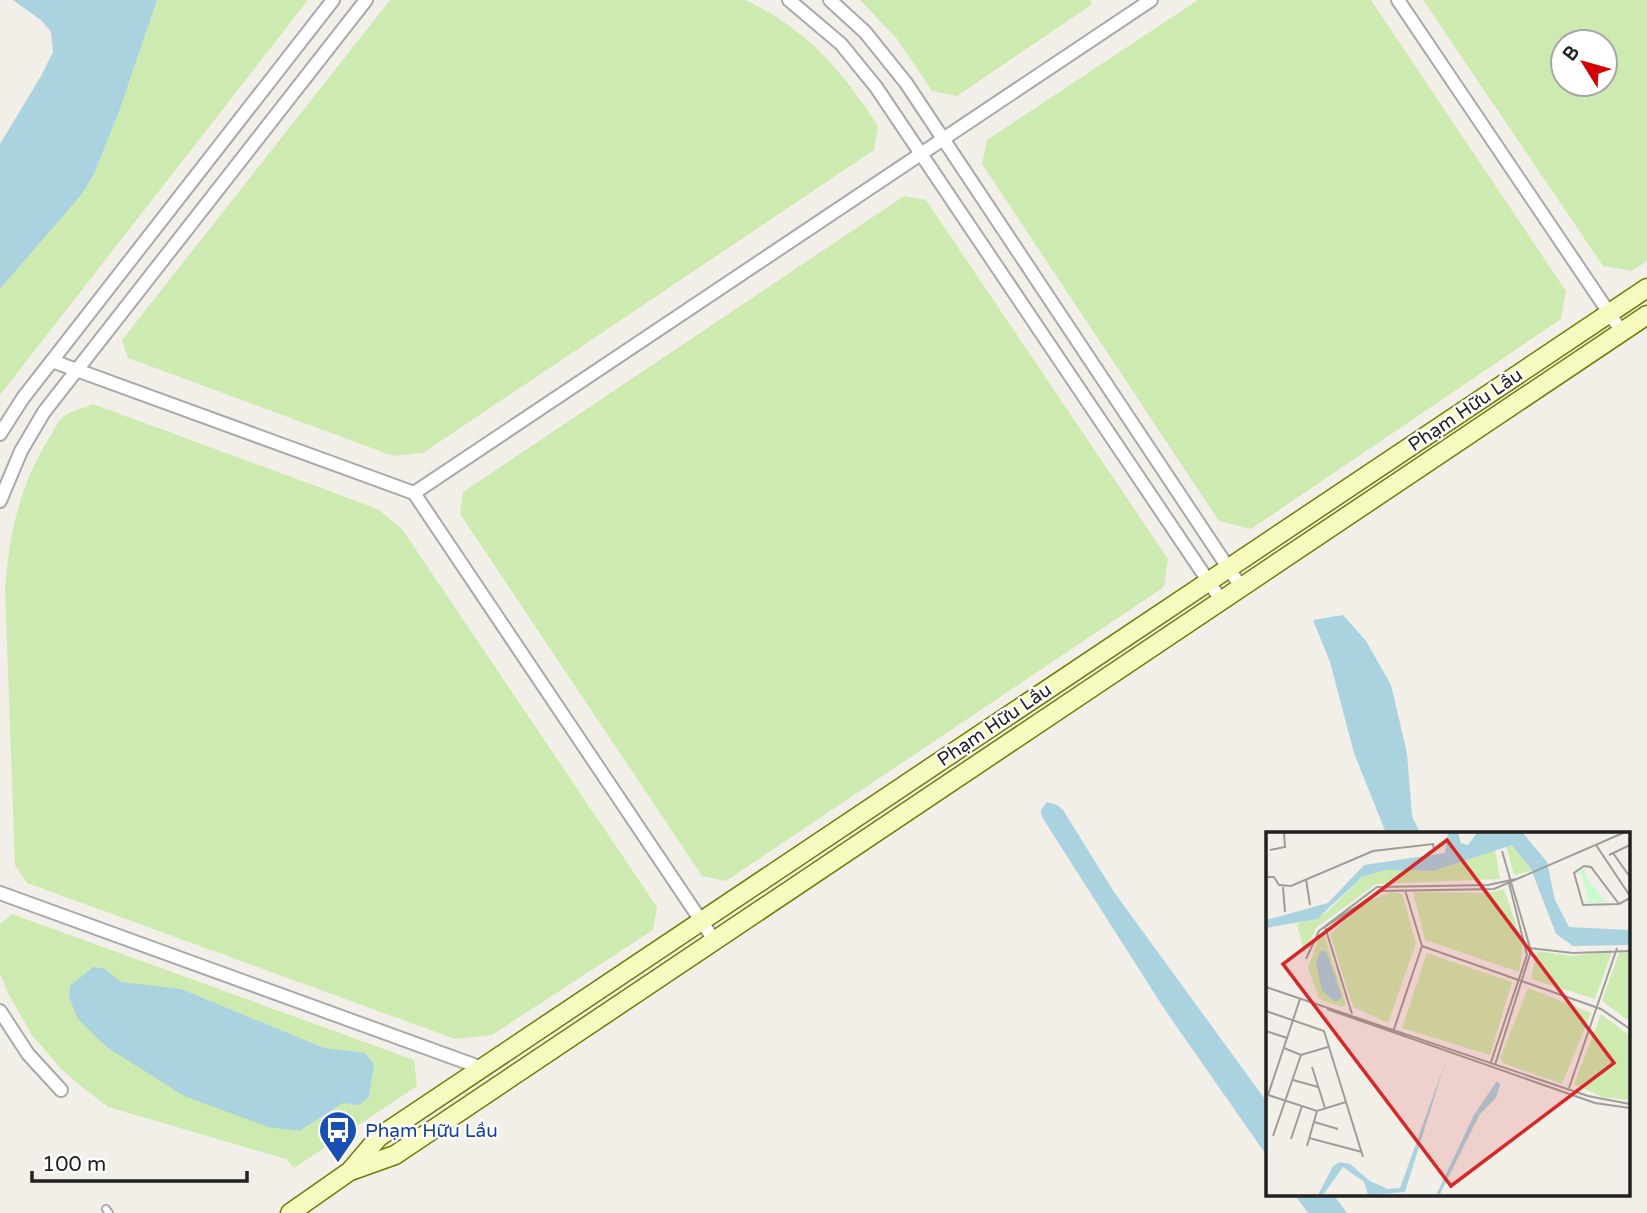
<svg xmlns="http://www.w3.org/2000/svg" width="1647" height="1213" viewBox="0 0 1647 1213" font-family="'Varela Round',sans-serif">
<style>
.grass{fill:#cdebb0;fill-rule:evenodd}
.water{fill:#aad3df}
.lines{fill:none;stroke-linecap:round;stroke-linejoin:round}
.service-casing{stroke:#a9a9a9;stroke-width:10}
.minor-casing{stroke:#a9a9a9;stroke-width:16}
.secondary-casing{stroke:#707d05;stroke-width:21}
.service{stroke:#fff;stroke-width:6}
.minor{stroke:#fff;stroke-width:12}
.secondary{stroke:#f7fabf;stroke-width:18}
.labels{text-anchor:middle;stroke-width:5;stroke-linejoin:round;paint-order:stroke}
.street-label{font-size:19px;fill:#222;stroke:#fff}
.transit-label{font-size:19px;fill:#164399;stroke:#fff;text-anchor:start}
.inset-road{fill:none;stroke:#9f9d99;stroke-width:2}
.view{fill:#d62828;fill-opacity:0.15;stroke:#d62828;stroke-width:3.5}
.inset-edge{fill:none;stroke:#222;stroke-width:3.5}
</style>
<rect width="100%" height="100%" fill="#f2efe9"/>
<g class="grass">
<polygon points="157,0 308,0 0,395 0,289 81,194 94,174 120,109"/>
<path d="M390,0H745C806,28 842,71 878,126L874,150L423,453L393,456L128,358L122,340Z"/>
<polygon points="860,0 1091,0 1091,5 957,96 932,91 897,39"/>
<polygon points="1198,0 1371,0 1566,291 1561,319 1251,529 1219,521 982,164 987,140"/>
<path d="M1423,0H1647V261L1632,271L1603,266ZM1563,42H1605V84H1563Z"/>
<polygon points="904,196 926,200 1168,559 1164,587 726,881 702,876 460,514 463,492"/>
<path d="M93,404L378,509L402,529L657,907L653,930L492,1035L455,1039L27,883L15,865L5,589C9,536 19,486 48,440C53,433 57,422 63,417C70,411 84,408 93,404Z"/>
<polygon points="12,914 414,1060 417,1086 294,1168 286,1159 108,1107 82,1087 61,1069 32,1035 9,995 0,974 0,924"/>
</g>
<g class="water">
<polygon points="13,0 157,0 120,109 94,174 82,194 0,289 0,144 41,76 53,52 51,32 42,21"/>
<polygon points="1343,615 1366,641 1391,685 1407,753 1412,816 1420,833 1386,833 1354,753 1330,662 1313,620"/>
<polygon points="1047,802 1057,805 1063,810 1114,892 1267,1102 1267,1156 1165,1010 1042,817 1041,810"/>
<polygon points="93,967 105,969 121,982 181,989 324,1048 365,1053 374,1064 369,1097 359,1105 343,1103 299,1131 268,1127 184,1096 108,1048 94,1035 78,1019 69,998 70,986"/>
<polygon points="1294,1194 1333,1194 1347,1213 1308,1213"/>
</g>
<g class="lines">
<defs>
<polyline id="service" points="106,1209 109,1213"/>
<g id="minor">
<polyline points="789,0 841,44 876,87 1221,600"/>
<polyline points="830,0 865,32 906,83 1241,587"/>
<polyline points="1398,0 1622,332"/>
<polyline points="52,361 414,493 714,940"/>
<polyline points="0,434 23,398 333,0"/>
<polyline points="414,493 1151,0"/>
<polyline points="0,501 21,451 44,412 366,0"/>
<polyline points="0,893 482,1068"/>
<polyline points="0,1011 28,1054 61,1090"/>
</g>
<g id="secondary">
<polyline points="353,1170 395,1155 1647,315"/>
<polyline points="290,1213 350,1171 379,1137 1647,288"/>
</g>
</defs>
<use href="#service" class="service-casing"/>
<use href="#minor" class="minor-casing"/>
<use href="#secondary" class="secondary-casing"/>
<use href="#service" class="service"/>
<use href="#minor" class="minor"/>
<use href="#secondary" class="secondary"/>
</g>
<defs>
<symbol id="bus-pin" viewBox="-11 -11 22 30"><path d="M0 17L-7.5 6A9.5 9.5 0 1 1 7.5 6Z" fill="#1a4fb4" stroke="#fff"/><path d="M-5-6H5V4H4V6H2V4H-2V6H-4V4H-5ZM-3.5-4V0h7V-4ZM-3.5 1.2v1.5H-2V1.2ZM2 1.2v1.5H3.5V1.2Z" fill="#fff"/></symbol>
</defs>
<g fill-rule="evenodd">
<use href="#bus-pin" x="316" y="1108" width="44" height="60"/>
</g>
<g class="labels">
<g class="street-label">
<text transform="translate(1465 409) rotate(-34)" y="7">Phạm Hữu Lầu</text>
<text transform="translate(994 724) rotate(-34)" y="7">Phạm Hữu Lầu</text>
</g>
<g class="transit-label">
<text x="365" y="1137">Phạm Hữu Lầu</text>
</g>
</g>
<g transform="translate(1266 832)">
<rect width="364" height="364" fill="#f2efe9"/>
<path d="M240,14H248L266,39L248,43ZM229,18L234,47L110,52L50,96L38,121L31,92L60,81L96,45L120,38L167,39ZM238,57L257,113L253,140L159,108L147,60L222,61ZM125,60L136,62L150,111L122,191L87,175L64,102L102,69ZM54,102L58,103L80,172L77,175L53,167L42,136ZM354,118L364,121V190L336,169ZM271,119L306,124L346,119L329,167L265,147ZM161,121L246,150L224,223L136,196ZM262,156L325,181L296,252L237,231L234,226ZM335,182L364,204V268L336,265L308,252Z" fill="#cdebb0"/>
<path d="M317,37L325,52L340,70L317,71L323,69L315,41H311Z" fill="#c8facc"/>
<path d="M182,1H192L195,11L202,13L211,1H257L281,30L289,68L303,95L364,98V113L307,114L290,102L265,37L246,13L167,39L120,38L96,45L51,87L0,96V88L62,71L98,33L179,21ZM55,118L61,121L76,165L70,170L56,159L50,130ZM179,231L139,360L102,363L98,350L77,335L57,363H52L67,334L74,330L84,332L104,349L122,357L134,356ZM231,249L234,252L230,266L214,282L174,362L170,363L208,283Z" fill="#aad3df"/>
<path class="inset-road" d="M330,13L364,64M4,18L19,15L18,1M347,21L364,45M343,23L364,13M0,45H8L13,53L25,54L107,19L167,12L168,17M40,47L44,73M17,55L19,80M353,72L325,35L318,34L308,41L317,73L353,72L364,66M59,95L114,59L228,57L357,1M59,95L86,182M156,114L335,177L364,197M263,116L307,121L364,119M40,127L53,99L111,55L222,53L250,47M0,155L322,264L364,272M61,177L329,271L364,276M0,179L58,199L97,325M0,199L21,206M127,200L156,114L139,58M18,216L35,223L62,215M225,230L261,123L243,51M229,233L265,119L236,19M46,235L59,276M27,248L52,255M303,256L351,116M2,263L34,167M2,263L51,279L80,270M48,290L72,297M7,304L35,223M43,306L96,320M25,307L36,274M41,314L51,279"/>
<path class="view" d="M181,8L348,231L185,354L17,132Z"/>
<rect width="364" height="364" class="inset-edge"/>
</g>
<g transform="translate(1584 63) rotate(307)"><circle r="33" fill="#ffffff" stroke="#a7a7a7" stroke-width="2"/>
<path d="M0-5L12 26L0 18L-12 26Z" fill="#d40000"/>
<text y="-10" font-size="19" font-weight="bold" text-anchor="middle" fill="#222222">B</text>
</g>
<path d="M32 1171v10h215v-10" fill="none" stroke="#222222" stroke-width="3.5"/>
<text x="42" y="1171" font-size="21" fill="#222222" stroke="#ffffff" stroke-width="5" paint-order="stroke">100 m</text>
</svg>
